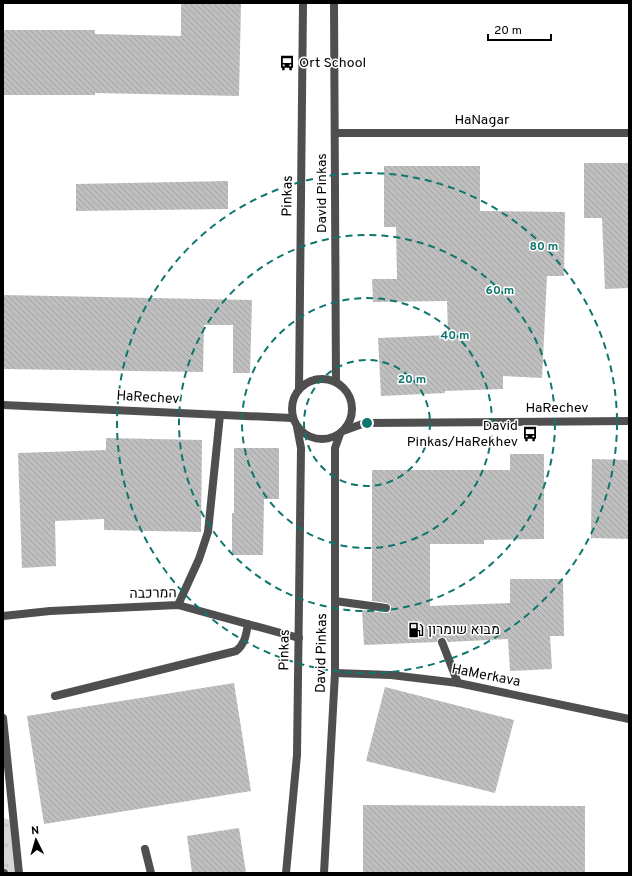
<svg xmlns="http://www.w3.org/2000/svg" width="632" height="876" font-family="Overpass,Heebo,sans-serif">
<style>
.grass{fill:url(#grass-tufts)}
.building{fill:url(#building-back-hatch)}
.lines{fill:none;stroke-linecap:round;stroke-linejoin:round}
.service{stroke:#4f4f4f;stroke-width:8}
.minor{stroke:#4f4f4f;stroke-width:8}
.tertiary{stroke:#4f4f4f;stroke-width:8}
.ring{fill:none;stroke:#0f766e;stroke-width:2;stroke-dasharray:7 5}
.labels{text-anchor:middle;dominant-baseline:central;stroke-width:3;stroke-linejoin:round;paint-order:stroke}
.poi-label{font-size:14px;fill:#000;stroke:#fff;text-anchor:start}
.street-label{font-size:14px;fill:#000;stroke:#fff}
.centre{fill:#0f766e;stroke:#fff;stroke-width:2}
.ring-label{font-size:12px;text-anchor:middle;font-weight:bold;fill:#0f766e;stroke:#fff;stroke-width:3;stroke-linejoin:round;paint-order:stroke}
</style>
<defs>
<pattern id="grass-tufts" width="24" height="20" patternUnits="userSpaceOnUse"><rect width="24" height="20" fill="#d6d6d6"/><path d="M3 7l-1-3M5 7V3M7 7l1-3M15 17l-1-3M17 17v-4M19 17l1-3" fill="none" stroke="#b6b6b6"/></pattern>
<pattern id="building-back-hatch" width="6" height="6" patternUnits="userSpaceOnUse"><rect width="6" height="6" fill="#bfbfbf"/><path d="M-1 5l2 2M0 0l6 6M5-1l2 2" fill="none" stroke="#a2a2a2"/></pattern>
</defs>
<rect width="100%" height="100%" fill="#fff"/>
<!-- grass -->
<path class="grass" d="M3 818 10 820 20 873H3Z"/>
<!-- building -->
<path class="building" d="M181 3H241L239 96 95 93V95H3V30H95V34L181 36Z
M584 163H629V288L605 289 602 218H584Z
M384 166H480V211L565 212 564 276H547L542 378 503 376V389L445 391V393L381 396 378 338 448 335 447 301 373 302 372 279H397L396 227H384Z
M228 181V209L76 211V184Z
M3 295 252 300 250 373H233V325H204L203 372 3 369Z
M106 438 202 440 201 532 104 530V519L55 521 56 566 22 568 18 453 106 450Z
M234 448H279V499H264L263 555H232V513H234Z
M510 454H544V539L484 540V544H430V606L510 603V579H563L564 636H550L552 669 510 671 508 639 448 642 446 638 442 637 438 638 437 642 364 645 362 610 386 613 390 612 391 608V606L387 603 372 601V470H510Z
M592 459 629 460V539L591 538Z
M234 683 251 791 44 824 27 716Z
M385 687 514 720 495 793 366 761Z
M363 805 585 806V873H363Z
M239 828 246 873H192L187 836Z"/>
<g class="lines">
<!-- service -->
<path class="service" d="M335 601 386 608
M178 605 199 559 208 532 220 415
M3 616 50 611 178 605 299 638
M442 642 458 683
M55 696 236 651C245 644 246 635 248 624
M3 718 19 873
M145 849 151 873
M3 873H4"/>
<!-- minor -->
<path class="minor" d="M335 133H629
M3 405 292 418
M343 431 365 423 629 421
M335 673 391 675 458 683 629 719"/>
<!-- tertiary -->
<path class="tertiary" d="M334 3 336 382
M292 409a30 30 0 1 1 60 0a30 30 0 1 1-60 0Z
M299 389 303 3
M286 873 297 755 301 448 297 427
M324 873 335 673V448L340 434"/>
</g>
<!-- distance rings -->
<g class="ring">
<circle cx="367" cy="423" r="63"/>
<circle cx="367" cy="423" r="125"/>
<circle cx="367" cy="423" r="188"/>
<circle cx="367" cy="423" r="250"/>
</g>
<!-- icons -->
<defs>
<g id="bus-bare" transform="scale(1.2)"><path d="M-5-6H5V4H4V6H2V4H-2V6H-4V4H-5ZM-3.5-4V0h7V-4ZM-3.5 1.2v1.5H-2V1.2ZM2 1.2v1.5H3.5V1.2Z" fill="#000" stroke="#fff" stroke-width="2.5" paint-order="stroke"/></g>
<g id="fuel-bare" transform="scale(1.2)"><path d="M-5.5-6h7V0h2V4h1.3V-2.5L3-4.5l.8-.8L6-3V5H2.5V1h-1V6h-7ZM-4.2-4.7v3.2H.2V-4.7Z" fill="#000" stroke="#fff" stroke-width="2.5" paint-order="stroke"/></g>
</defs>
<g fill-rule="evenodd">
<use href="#bus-bare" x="287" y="63"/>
<use href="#bus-bare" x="530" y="434"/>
<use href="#fuel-bare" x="416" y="630"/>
</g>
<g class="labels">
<!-- poi labels -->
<g class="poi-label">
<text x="299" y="63">Ort School</text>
<text x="518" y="426" text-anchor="end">David<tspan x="518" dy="16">Pinkas/HaRekhev</tspan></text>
<text x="428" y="630">מבוא שומרון</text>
</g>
<!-- street labels -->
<g class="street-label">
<text x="482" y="120">HaNagar</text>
<text transform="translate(322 193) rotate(-90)">David Pinkas</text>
<text transform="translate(288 196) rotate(-89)">Pinkas</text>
<text transform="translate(148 398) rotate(3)">HaRechev</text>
<text x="557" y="408">HaRechev</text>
<text transform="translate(153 594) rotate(-1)">המרכבה</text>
<text transform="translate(285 650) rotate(-89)">Pinkas</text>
<text transform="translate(322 653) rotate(-89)">David Pinkas</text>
<text transform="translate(486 676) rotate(11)">HaMerkava</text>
</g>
</g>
<circle cx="367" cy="423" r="6" class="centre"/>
<g class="ring-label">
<text x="544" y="250">80 m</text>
<text x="500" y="294">60 m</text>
<text x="455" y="339">40 m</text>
<text x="412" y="383">20 m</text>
</g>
<!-- border -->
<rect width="632" height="876" fill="none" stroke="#000000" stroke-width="8"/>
<!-- north arrow -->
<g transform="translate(36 840) rotate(355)" stroke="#ffffff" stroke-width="3" paint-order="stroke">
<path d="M0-3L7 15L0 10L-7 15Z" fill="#000000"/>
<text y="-6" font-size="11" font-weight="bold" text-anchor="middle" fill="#000000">N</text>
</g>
<!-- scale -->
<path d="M488 34v6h63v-6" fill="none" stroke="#000000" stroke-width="2"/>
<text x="494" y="34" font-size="12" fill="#000000" stroke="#ffffff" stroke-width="3" paint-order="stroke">20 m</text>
</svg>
